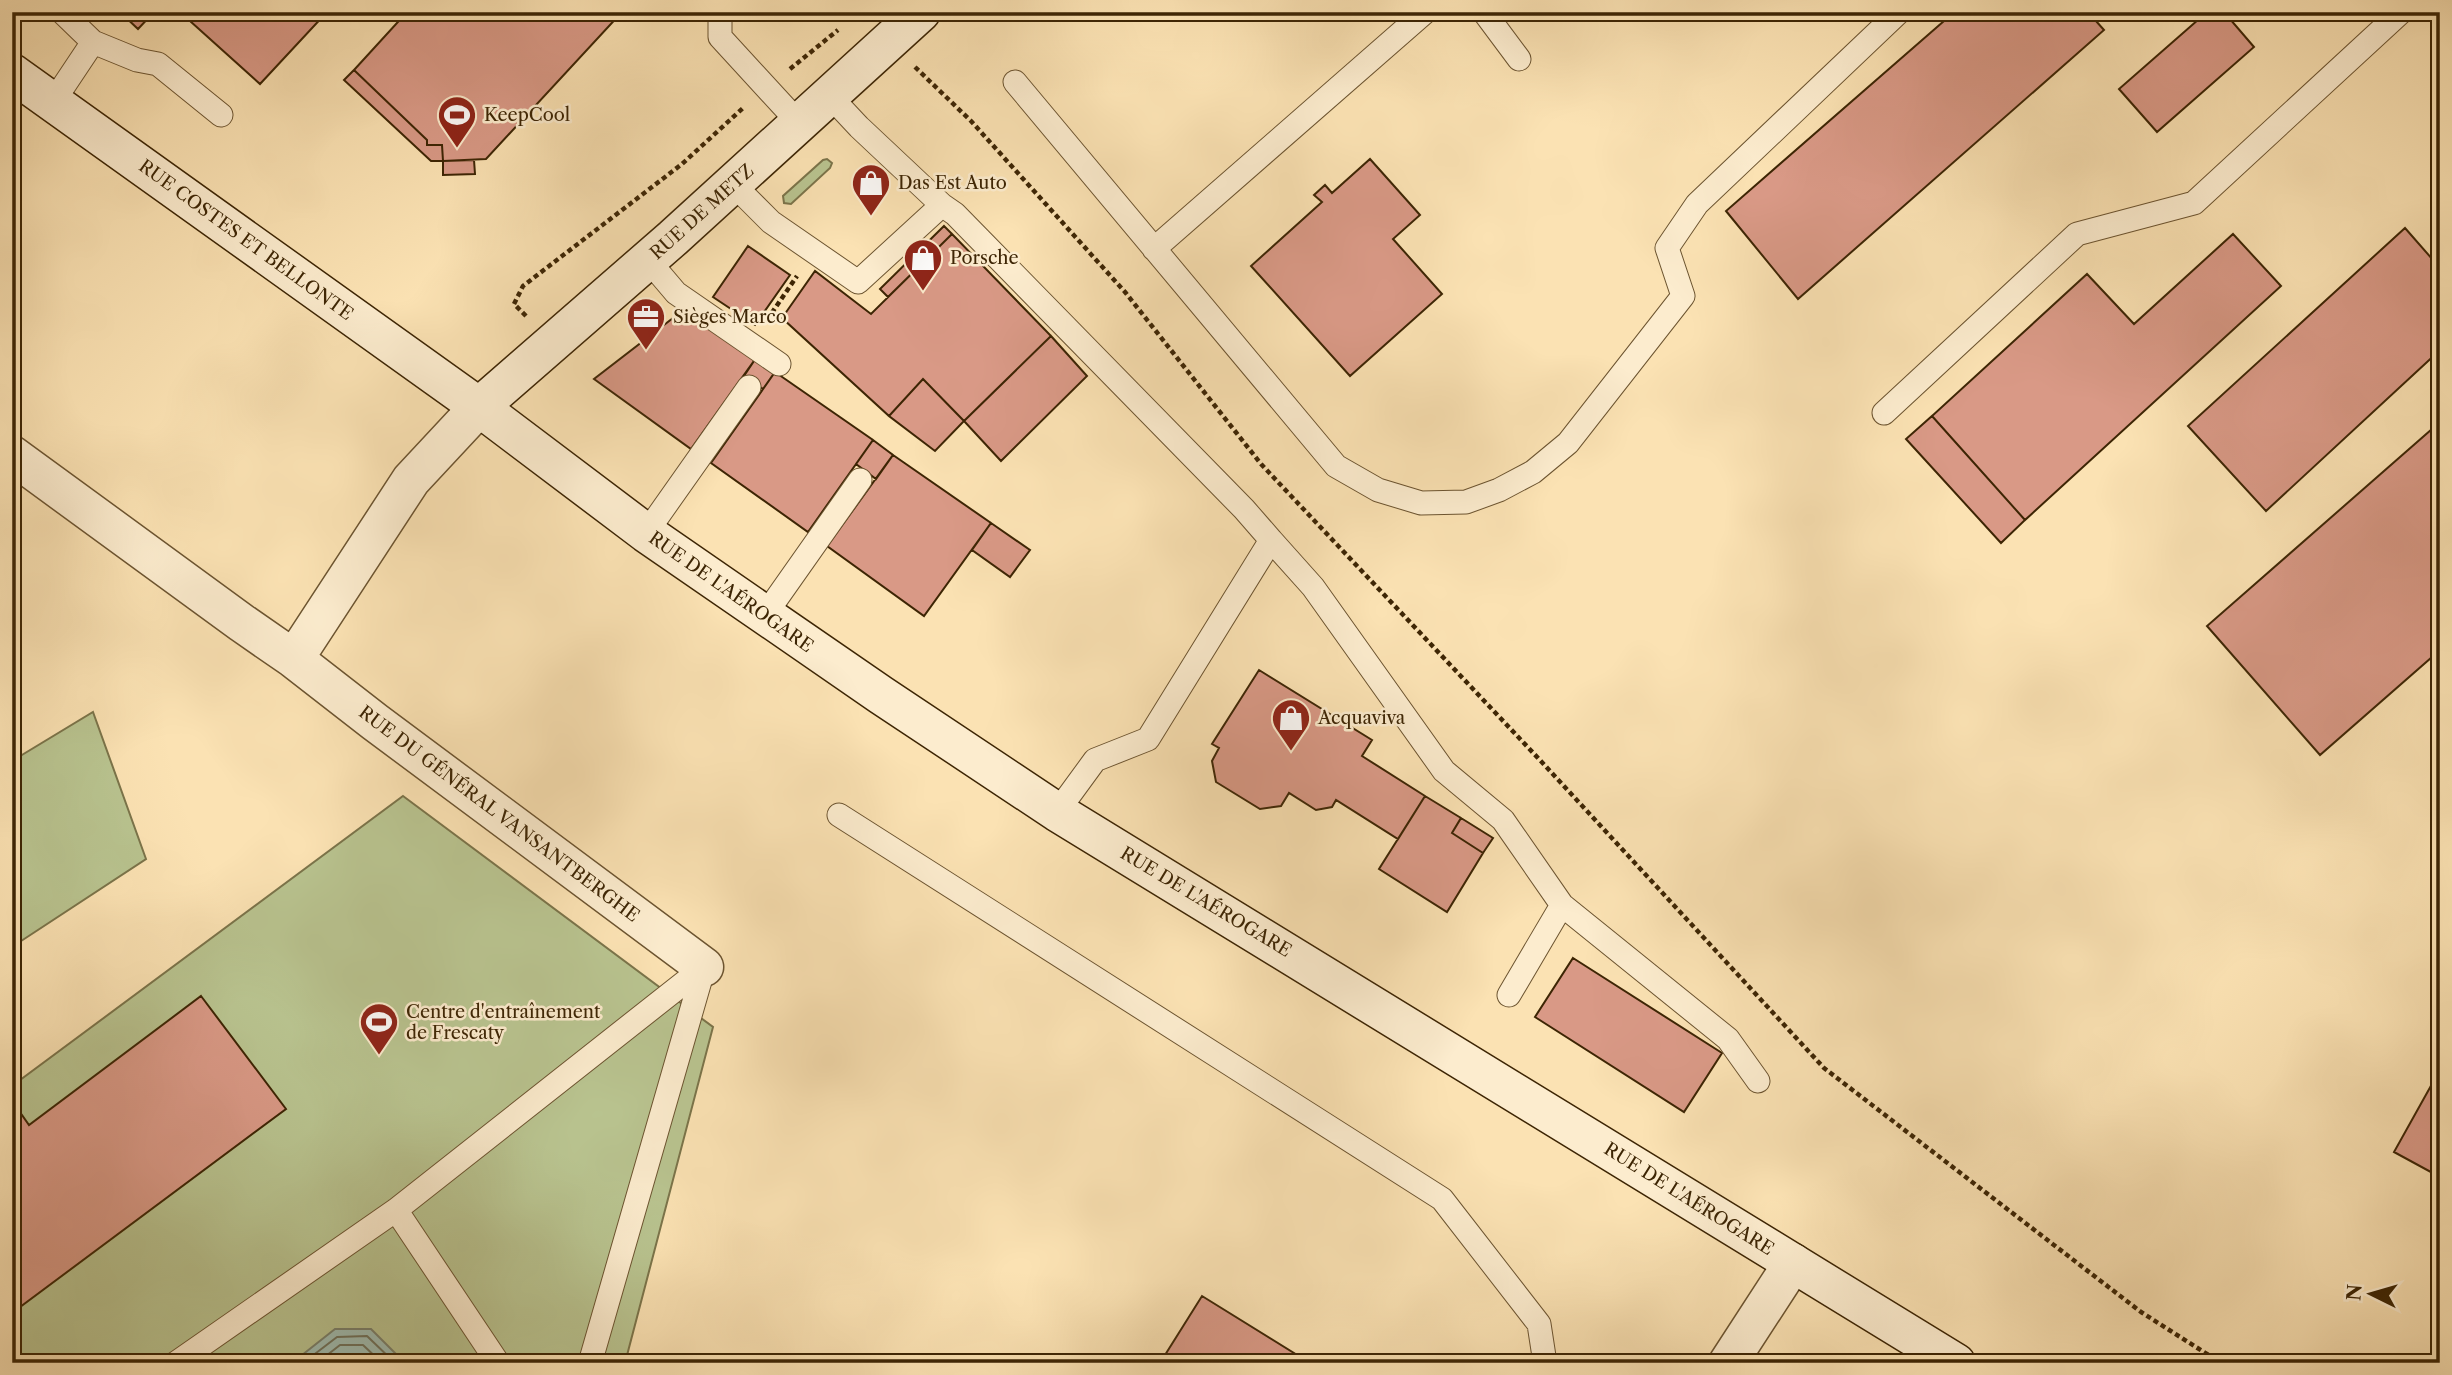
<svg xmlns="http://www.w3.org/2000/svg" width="2452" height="1375" font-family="'Libre Caslon Text',serif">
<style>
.green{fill:#b9c490;stroke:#7b744a;stroke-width:2}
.water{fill:#9fbdb2;stroke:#78806c;stroke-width:2}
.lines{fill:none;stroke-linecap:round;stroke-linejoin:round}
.shore{stroke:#6e715b;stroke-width:2}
.building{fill:#d99986;stroke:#3d2504;stroke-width:2}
.service-casing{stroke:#6c5430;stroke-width:25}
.minor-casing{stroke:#6c5430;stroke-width:41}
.secondary-casing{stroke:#3d2504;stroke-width:41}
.path{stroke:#3d2504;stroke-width:4.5;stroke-dasharray:5 3.5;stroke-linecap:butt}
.service{stroke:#fcecce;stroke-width:23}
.minor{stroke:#fcecce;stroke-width:38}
.secondary{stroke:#fcecce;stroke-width:38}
.labels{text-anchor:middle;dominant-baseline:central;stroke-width:5;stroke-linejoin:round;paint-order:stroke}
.poi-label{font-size:18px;fill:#3d2504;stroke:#fcecce;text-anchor:start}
.street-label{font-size:18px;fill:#3d2504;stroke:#fcecce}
</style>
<rect width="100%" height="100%" fill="#fbe2b3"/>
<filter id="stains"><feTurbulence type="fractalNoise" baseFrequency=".00286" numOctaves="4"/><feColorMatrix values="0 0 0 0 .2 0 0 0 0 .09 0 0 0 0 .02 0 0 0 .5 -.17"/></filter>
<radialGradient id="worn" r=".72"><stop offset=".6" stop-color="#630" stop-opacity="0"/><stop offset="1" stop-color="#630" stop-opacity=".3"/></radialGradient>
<!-- green -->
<path class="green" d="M827 159 832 163 830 168 791 204 784 203 783 196 823 160Z
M93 712 146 859 12 947V761Z
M403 796 713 1027 625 1363H12V1086Z"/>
<!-- water -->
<path class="water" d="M335 1329H371L405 1363H292Z"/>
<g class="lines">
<!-- shore -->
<path class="shore" d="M303 1363 337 1337 367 1336 395 1363
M317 1363 340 1345H363L382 1363"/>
</g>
<!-- building -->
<path class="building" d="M120 12H154L138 29Z
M180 12H327L260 84Z
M407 12H622L486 159 443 161 442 145H427V140L354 70Z
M1951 12H2088L2104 30 1798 299 1726 211 1952 14Z
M2207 12H2224L2254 47 2157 132 2119 89Z
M354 70 427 140V145H442L443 161H431L344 80Z
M1370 159 1420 215 1393 239 1442 294 1350 376 1251 266 1322 202 1314 195 1325 185 1332 193Z
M474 160 475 174 443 175V161Z
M944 226 952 234 888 297 880 289Z
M2405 228 2440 268V350L2266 511 2188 426Z
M952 234 1051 336 964 421 923 379 889 416 782 318 815 271 871 314Z
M2233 234 2281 286 2025 520 1932 416 2087 274 2134 324Z
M748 246 790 275 755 325 713 297Z
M686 308 756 358 691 449 594 379Z
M1051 336 1087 376 1001 461 964 421Z
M756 358 775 372 763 389 744 376Z
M775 372 873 440 808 532 711 463Z
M923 379 964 421 935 451 889 416Z
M1932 416 2025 520 2001 543 1906 439Z
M2440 422V650L2320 755 2207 626Z
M873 440 893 455 876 479 856 464Z
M893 455 991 523 924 616 827 546Z
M991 523 1030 550 1010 577 972 550Z
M1259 670 1372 740 1362 756 1425 796 1398 839 1336 800 1332 807 1316 810 1289 793 1281 806 1260 809 1216 782 1212 761 1219 748 1212 744Z
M1425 796 1461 818 1452 833 1483 853 1447 912 1379 869Z
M1461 818 1493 838 1483 853 1452 833Z
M1573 958 1722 1053 1684 1112 1535 1017Z
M201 996 286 1109 12 1313V1108L15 1105 29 1125Z
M2437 1075 2440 1077V1177L2394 1152Z
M1202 1296 1310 1363H1160Z"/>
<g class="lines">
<!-- service casing -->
<g class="service-casing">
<path id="service" d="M62 12 93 42 137 60 158 64 221 115
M720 12V37L799 123
M1484 12 1519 59
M1015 82 1336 466 1378 490 1421 503 1466 502 1499 490 1533 472 1568 443 1683 296 1667 248 1697 204 1899 12
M53 102 93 42
M733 184 771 222 858 282 942 205 859 127 829 95
M942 205 955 214 1244 509 1271 540 1148 739 1095 760 1057 812
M1154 249 1425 12
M648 260 676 293 779 364
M1884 413 2077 234 2194 203 2401 12
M646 533 749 387
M1271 540 1313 587 1444 771 1503 820 1562 905 1728 1039 1758 1081
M765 615 860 480
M839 815 1442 1199 1539 1324 1545 1363
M1509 995 1562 905
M396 1210 498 1363
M176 1363 396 1210 704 967
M590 1363 704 967"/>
</g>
<!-- minor casing -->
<g class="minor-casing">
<path id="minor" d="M12 455 242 623 294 659 375 722 704 967
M294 659 411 480 479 407
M1728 1363 1793 1263"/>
</g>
<!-- secondary casing -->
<g class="secondary-casing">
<path id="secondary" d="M12 73 479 407 646 533 881 695 1057 812 1956 1363
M479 407 673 238 921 12"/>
</g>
<!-- path -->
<path class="path" d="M915 67 971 121 1125 292 1261 464 1538 758 1824 1068 2141 1312 2221 1363
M790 69 838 30
M526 316 514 304 523 286 682 164 743 108
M767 320 797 276"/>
<!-- service -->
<use href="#service" class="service"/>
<!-- minor -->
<use href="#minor" class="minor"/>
<!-- secondary -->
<use href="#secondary" class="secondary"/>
</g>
<!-- icons -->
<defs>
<g id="stadium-pin" transform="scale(2.0125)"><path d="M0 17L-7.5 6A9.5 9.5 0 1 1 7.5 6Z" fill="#8f2418" stroke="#fcecce"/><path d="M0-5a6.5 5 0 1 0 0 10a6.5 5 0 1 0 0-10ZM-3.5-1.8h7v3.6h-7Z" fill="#fff"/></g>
<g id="shop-pin" transform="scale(2.0125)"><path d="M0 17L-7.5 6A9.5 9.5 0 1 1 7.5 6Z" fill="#8f2418" stroke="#fcecce"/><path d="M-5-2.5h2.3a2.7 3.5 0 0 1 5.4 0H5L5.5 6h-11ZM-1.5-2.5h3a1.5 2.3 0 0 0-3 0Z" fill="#fff"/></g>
<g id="office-pin" transform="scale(2.0125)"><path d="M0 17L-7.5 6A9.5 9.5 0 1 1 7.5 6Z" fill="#8f2418" stroke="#fcecce"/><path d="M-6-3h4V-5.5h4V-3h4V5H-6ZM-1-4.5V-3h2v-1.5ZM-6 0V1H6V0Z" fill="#fff"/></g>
</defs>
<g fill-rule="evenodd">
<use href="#stadium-pin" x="457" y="115"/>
<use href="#shop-pin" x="871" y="183"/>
<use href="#shop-pin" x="923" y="258"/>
<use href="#office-pin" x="646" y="317"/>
<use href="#shop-pin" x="1291" y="718"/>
<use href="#stadium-pin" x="379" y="1022"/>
</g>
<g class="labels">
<!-- poi labels -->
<g class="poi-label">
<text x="484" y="115">KeepCool</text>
<text x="898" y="183">Das Est Auto</text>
<text x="950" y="258">Porsche</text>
<text x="673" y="317">Sièges Marco</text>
<text x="1318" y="718">Acquaviva</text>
<text x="406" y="1012">Centre d'entraînement<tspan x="406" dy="21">de Frescaty</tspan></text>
</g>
<!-- street labels -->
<g class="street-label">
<text transform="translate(702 212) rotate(-42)">RUE DE METZ</text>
<text transform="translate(246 240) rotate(36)">RUE COSTES ET BELLONTE</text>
<text transform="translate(731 592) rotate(35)">RUE DE L'AÉROGARE</text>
<text transform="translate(499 814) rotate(37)">RUE DU GÉNÉRAL VANSANTBERGHE</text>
<text transform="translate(1206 902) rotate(31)">RUE DE L'AÉROGARE</text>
<text transform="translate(1689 1199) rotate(32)">RUE DE L'AÉROGARE</text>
</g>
</g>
<!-- margin -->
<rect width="2452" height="1375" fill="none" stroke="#fbe2b3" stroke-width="42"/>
<rect x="14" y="14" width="2424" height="1347" fill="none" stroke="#3d2504" stroke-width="3.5"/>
<rect x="21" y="21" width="2410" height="1333" fill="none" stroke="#3d2504" stroke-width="2"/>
<!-- north arrow -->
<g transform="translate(2371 1294) rotate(275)" stroke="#fcecce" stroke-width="5" paint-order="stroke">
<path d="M0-5L12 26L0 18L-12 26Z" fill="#3d2504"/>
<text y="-10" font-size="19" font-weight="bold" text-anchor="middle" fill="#3d2504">N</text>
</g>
<rect width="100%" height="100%" filter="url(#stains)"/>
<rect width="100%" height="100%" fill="url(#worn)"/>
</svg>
